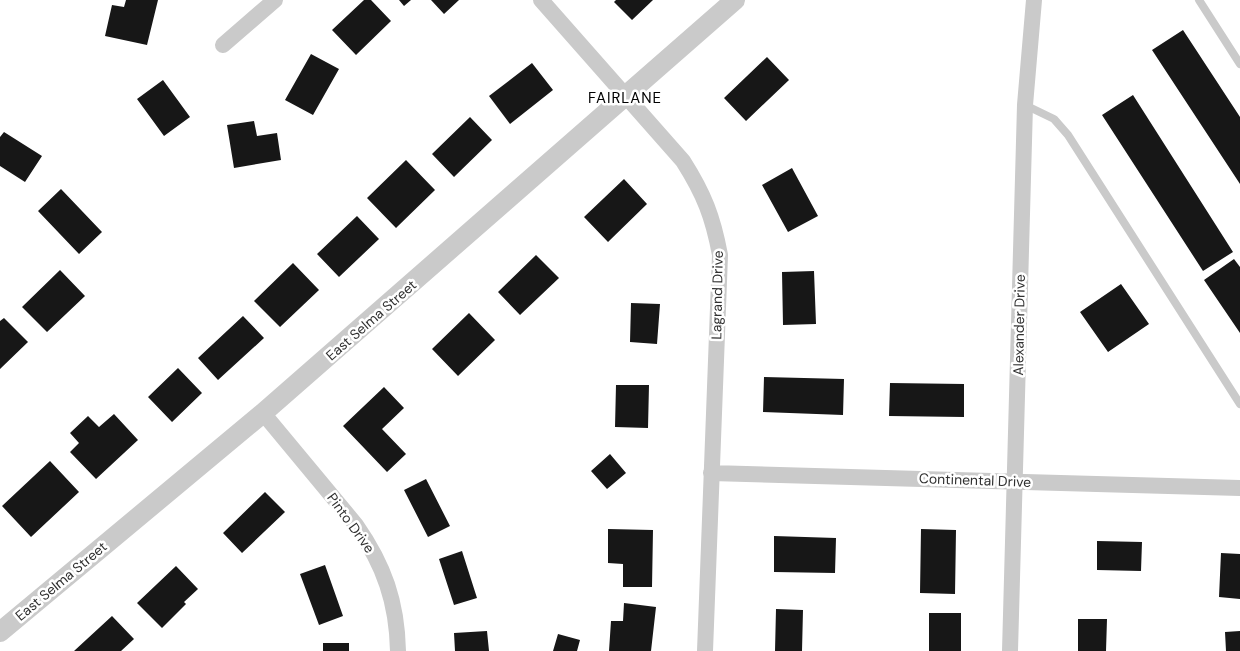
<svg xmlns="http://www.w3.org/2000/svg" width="1240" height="651" font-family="'DM Sans',sans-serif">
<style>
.building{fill:#171717}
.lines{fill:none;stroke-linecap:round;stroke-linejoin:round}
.service{stroke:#cacaca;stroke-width:8}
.minor{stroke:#cacaca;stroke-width:16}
.tertiary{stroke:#cacaca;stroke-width:20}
.labels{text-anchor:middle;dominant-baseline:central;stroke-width:5;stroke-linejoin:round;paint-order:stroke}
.street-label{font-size:14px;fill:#303030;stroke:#fff}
.neighbourhood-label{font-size:15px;letter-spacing:1px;fill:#000;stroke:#fff}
</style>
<rect width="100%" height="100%" fill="#fff"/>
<!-- building -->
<path class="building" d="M126 0H158L147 45 105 36 112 5 124 7Z
M364 0H371L391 21 356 55 332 30Z
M399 0H411L404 6Z
M431 0H459L444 14Z
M616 0H653L632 20 614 2Z
M1183 30 1240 117V184L1152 50Z
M311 54 339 69 313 115 285 100Z
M767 57 789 80 746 121 724 98Z
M532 63 553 90 510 124 489 96Z
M163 80 190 117 164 136 137 99Z
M1133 95 1233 252 1203 271 1102 115Z
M470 117 492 140 454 177 432 154Z
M254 121 257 136 277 133 281 160 234 168 227 125Z
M4 132 42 156 25 182 0 166V137Z
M406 160 435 190 396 228 367 198Z
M792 168 818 216 788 232 762 185Z
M624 179 647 204 608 242 584 217Z
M61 189 102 232 79 254 38 211Z
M357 216 379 239 339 277 317 254Z
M536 255 559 278 520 315 498 292Z
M1234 259 1240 267V333L1204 280Z
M293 263 319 290 280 327 254 301Z
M60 270 85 296 47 332 22 307Z
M814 271 816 324 783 325 782 272Z
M1121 284 1149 324 1108 352 1080 312Z
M631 303 660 304 657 344 630 342Z
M469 313 495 340 458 376 432 349Z
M243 316 264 338 218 380 198 358Z
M4 318 28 342 0 369V321Z
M178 368 202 393 172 422 148 397Z
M764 377 844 379 843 415 763 412Z
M890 383 964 384V417L889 416Z
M616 385H649L648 428 615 427Z
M384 387 404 408 382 429 406 454 387 472 343 426Z
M114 414 138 440 96 479 70 452 79 443 70 433 88 416 99 427Z
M610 454 626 473 607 489 591 471Z
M50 461 79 492 31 537 2 506Z
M426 479 450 526 428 537 404 490Z
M265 492 285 512 242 553 223 533Z
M608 529 653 530 652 587H623V564L608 563Z
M921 529 956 530 955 594 920 593Z
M774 536 836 538 835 573 774 572Z
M1097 541 1142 542 1141 571 1097 570Z
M462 551 477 598 454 605 439 559Z
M1221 553 1240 554V599L1219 597Z
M325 565 343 616 319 625 300 574Z
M176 566 198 589 184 602 186 604 162 628 137 603Z
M624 603 656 607 651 651H609L611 621H623Z
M776 609 803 610 802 651H775Z
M929 613H961V651H929Z
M112 616 134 639 121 651H74Z
M1078 619H1107L1106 651H1078Z
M487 631 489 651H455L454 633Z
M1240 631V651H1226L1225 632Z
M558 634 580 640 577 651H553Z
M323 643H349V651H323Z"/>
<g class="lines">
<!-- service -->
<path class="service" d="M1199 0 1240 64
M1025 105 1054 119 1068 135 1240 404"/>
<!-- minor -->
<path class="minor" d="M541 0 683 161C704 194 713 217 720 255L705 651
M223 45 275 0
M263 413 356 525C384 565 397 602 398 651
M711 473 1240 488
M1010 651 1025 105 1034 0"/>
<!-- tertiary -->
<path class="tertiary" d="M0 632 263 413 735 0"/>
</g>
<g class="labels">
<!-- street labels -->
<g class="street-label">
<text transform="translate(717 295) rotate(-89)">Lagrand Drive</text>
<text transform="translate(371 320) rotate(-41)">East Selma Street</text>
<text transform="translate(1019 325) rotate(-89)">Alexander Drive</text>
<text transform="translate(975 480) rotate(2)">Continental Drive</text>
<text transform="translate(351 523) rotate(54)">Pinto Drive</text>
<text transform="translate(61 581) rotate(-40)">East Selma Street</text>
</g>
<!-- neighbourhood labels -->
<g class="neighbourhood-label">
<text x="625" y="98">FAIRLANE</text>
</g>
</g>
</svg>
